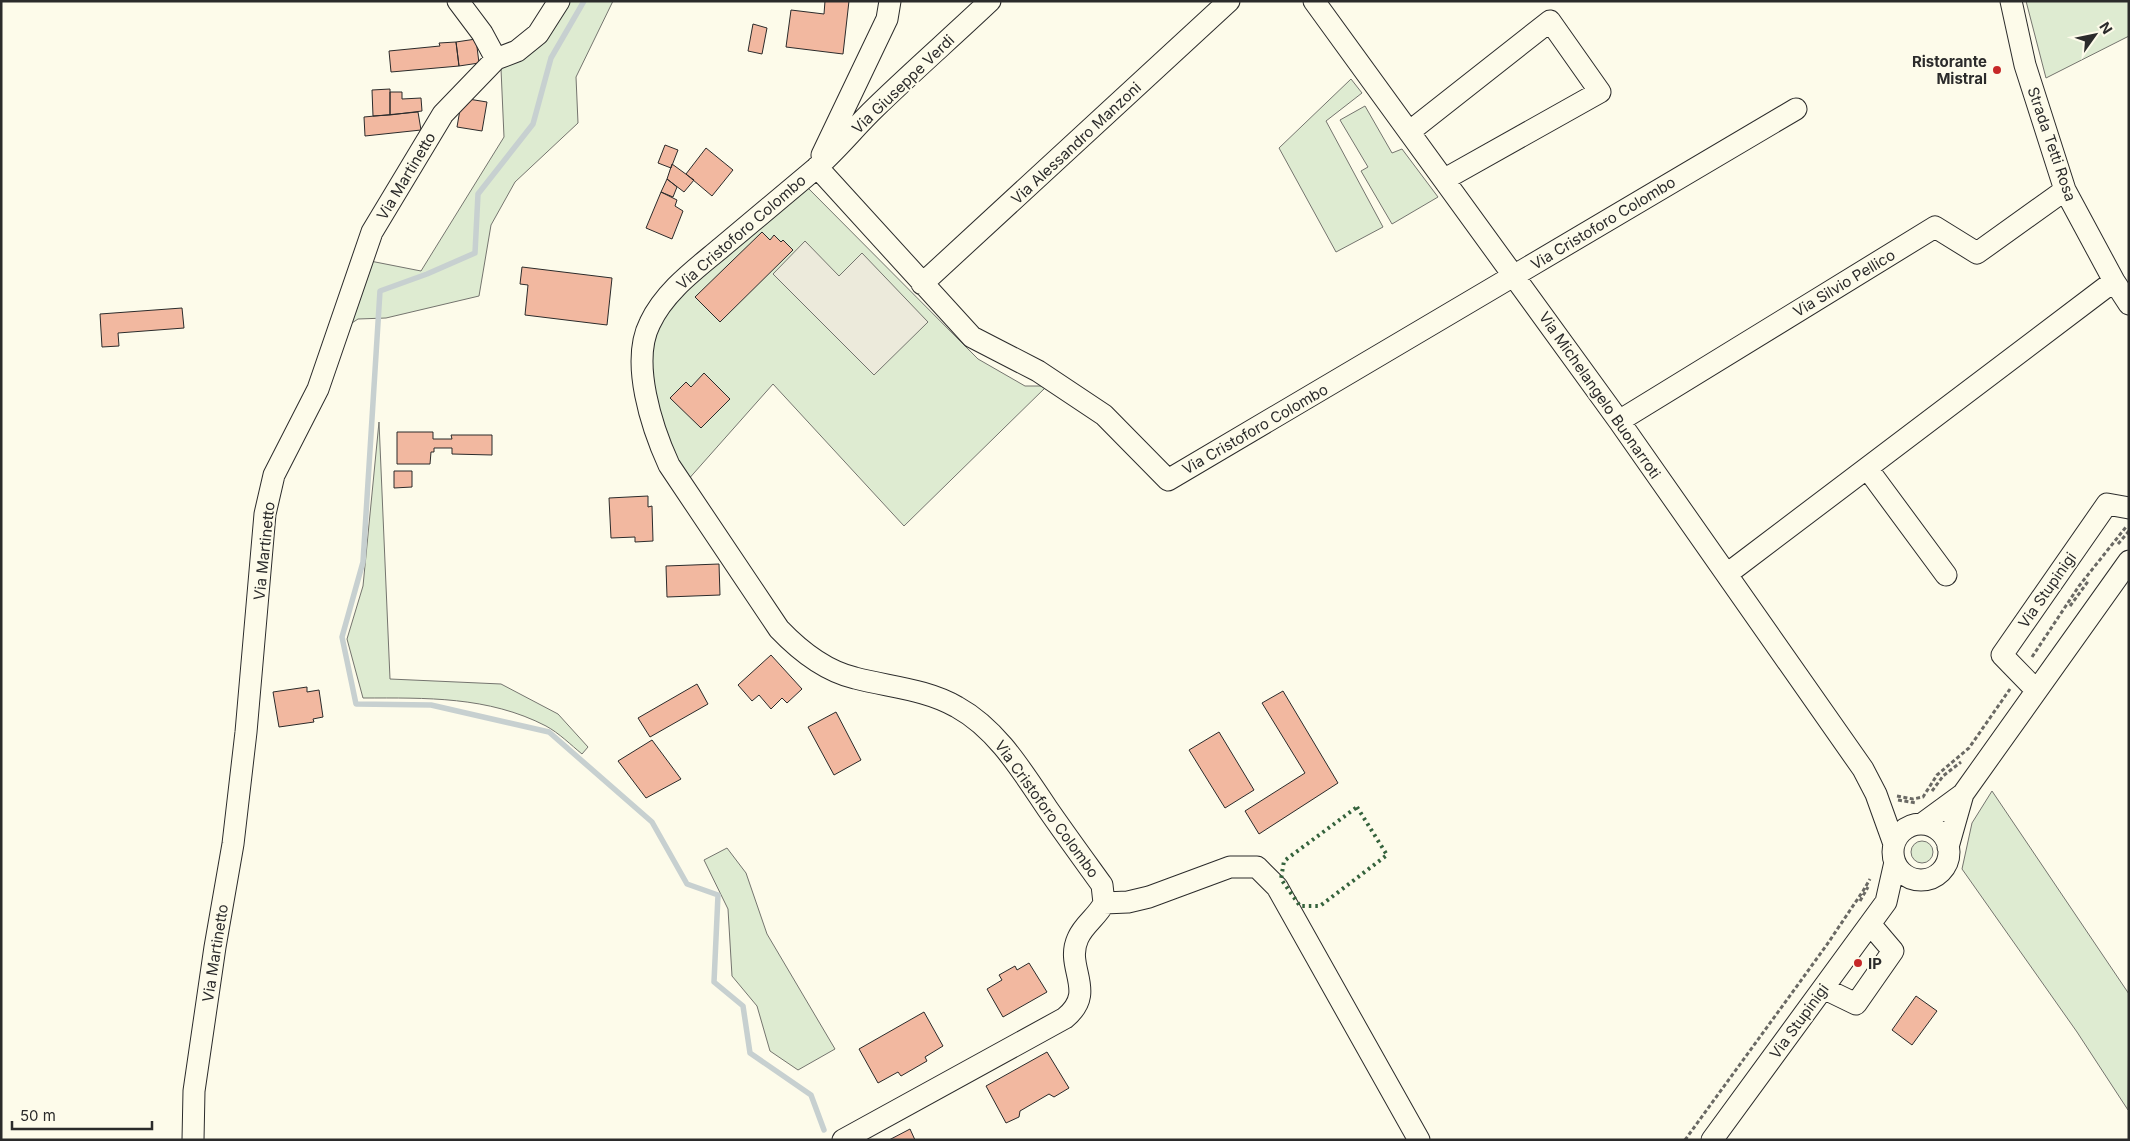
<svg xmlns="http://www.w3.org/2000/svg" width="2130" height="1141" font-family="Inter,sans-serif">
<style>
.green{fill:#deebd1;stroke:#74746e}
.parking{fill:#eceadb;stroke:#74746e}
.lines{fill:none;stroke-linecap:round;stroke-linejoin:round}
.stream{stroke:#c7d0d0;stroke-width:5.5}
.building{fill:#f2b8a0;stroke:#2b2b2b}
.minor-casing{stroke:#2b2b2b;stroke-width:23}
.path{stroke:#6a6964;stroke-width:3;stroke-dasharray:4 2.5;stroke-linecap:butt}
.minor{stroke:#fdfbea;stroke-width:21}
.hedge{stroke:#34623c;stroke-width:4;stroke-dasharray:2.5 4;stroke-linecap:butt}
.poi-dot{fill:#c62828;stroke:#fdfbea;stroke-width:2}
.labels{text-anchor:middle;dominant-baseline:central;stroke-width:4;stroke-linejoin:round;paint-order:stroke}
.poi-label{font-size:15px;font-weight:bold;fill:#2b2b2b;stroke:#fdfbea;text-anchor:end}
.street-label{font-size:15px;fill:#2b2b2b;stroke:#fdfbea}
</style>
<rect width="100%" height="100%" fill="#fdfbea"/>
<!-- green -->
<path class="green" d="M562 1H613L576 77 578 123 515 182 491 225 479 296 386 318 358 319 329 338 355 258 421 271 504 137 501 69Z
M2026 1H2129V36L2046 78Z
M1351 79 1362 93 1326 121 1383 227 1336 252 1279 148Z
M1365 106 1392 153 1402 149 1438 197 1392 224 1361 171 1368 167 1340 120Z
M807 187 978 359 1025 386H1047L904 526 773 384 686 482 667 443 651 385 653 333 679 295Z
M379 422 390 679 501 684 558 714 588 747 582 754C571 745 559 733 546 726 488 696 426 698 363 698L347 639 363 586Z
M1992 791 2129 994 2128 1110 2077 1032 1962 869 1972 823Z
M1911 852a11 11 0 1 1 22 0a11 11 0 1 1-22 0Z
M727 848 746 873 767 934 835 1049 798 1070 770 1051 757 1006 732 976 728 909 704 860Z"/>
<!-- parking -->
<path class="parking" d="M805 241 839 276 862 253 928 322 874 375 773 274Z"/>
<g class="lines">
<!-- stream -->
<path class="stream" d="M584 1 551 58 533 124 478 194 475 253 427 274 380 291 363 562 342 637 356 704 431 705 549 732 652 822 687 884 718 895 714 982 743 1006 750 1053 811 1095 824 1130"/>
</g>
<!-- building -->
<path class="building" d="M825 1H849L843 54 786 47 791 10 824 14Z
M753 24 767 28 762 54 748 51Z
M476 39 479 63 459 66 456 42Z
M456 42 459 66 391 72 389 51 440 46 439 43Z
M390 89V115L373 116 372 90Z
M390 92H402V99L421 98 422 111 390 115Z
M462 98 487 102 482 131 457 127Z
M418 112 421 130 365 136 364 117Z
M665 145 678 150 671 168 658 163Z
M706 148 733 170 712 196 686 174Z
M672 164 694 180 684 192 667 179Z
M667 179 677 187 673 197 661 192Z
M661 192 677 200 675 206 683 211 672 239 646 228Z
M762 232 770 240 774 235 781 242 783 240 793 250 720 322 695 297Z
M522 267 612 278 607 325 525 315 528 285 520 284Z
M182 308 184 328 118 333 119 346 102 347 100 314Z
M704 373 730 399 701 428 670 398 686 382 691 387Z
M397 432H433V439H452L451 435H492V455L452 454V448H434V452H431L430 464H397Z
M394 471H412V487L394 488Z
M648 496V507L652 506 653 541 635 542V537L611 538 609 498Z
M719 564 720 595 667 597 666 566Z
M771 655 802 689 787 703 782 698 771 709 759 695 752 701 738 685Z
M697 684 708 704 650 737 638 718Z
M307 687V692L319 690 323 717 313 719 314 722 279 727 273 692Z
M1283 691 1338 783 1259 834 1245 811 1305 773 1262 703Z
M836 712 861 760 834 775 808 727Z
M1219 732 1254 790 1225 808 1189 750Z
M652 740 681 779 646 798 618 761Z
M1029 963 1047 992 1003 1017 987 989 1002 980 999 975 1015 966 1017 970Z
M1916 996 1937 1011 1912 1045 1892 1030Z
M924 1012 943 1046 925 1057 927 1061 901 1076 898 1072 878 1083 859 1049Z
M1047 1052 1069 1088 1054 1097 1049 1094 1020 1111 1019 1117 1006 1123 986 1086Z
M910 1129 915 1140H889Z"/>
<g class="lines">
<!-- minor casing -->
<g class="minor-casing">
<path id="minor" d="M458 1 482 33 496 59
M1314 1 1619 421 1863 769 1876 794 1894 844
M2011 1 2025 65 2065 190 2114 281 2129 304
M1409 132 1550 21 1600 92 1445 179
M822 155 887 19 890 1
M817 167 972 337 1038 371 1104 415 1168 480 1796 109
M922 284 1229 1
M1619 421 1935 227 1977 253 2065 190
M1867 468 1946 575
M1727 574 2114 281
M2036 690 2002 655 2107 504 2129 508
M1922 824 1963 794 2129 561
M1893 852a28 28 0 1 1 56 0a28 28 0 1 1-56 0Z
M1948 847 1963 794
M1104 903 1128 902 1149 897 1230 867H1257L1277 887 1419 1140
M1823 988 1856 1004 1893 951 1870 924
M193 1140 194 1091 215 947 233 844 246 732 265 514 274 475 318 389 372 232 443 114 496 59 517 51 538 34 559 1
M843 1140 1065 1018C1098 991 1064 968 1078 938 1084 924 1098 916 1104 903L1102 885C1084 860 1065 834 1047 808 1022 771 997 729 957 707 926 689 889 687 855 678 825 671 800 651 779 629L669 465C652 428 630 362 650 323 665 291 696 269 722 247 753 221 784 195 815 169 837 150 855 127 876 107 913 71 952 37 990 1
M1712 1140 1886 902 1895 862"/>
</g>
<!-- path -->
<path class="path" d="M2118 544 2129 531
M2070 606 2089 580
M2032 657 2079 586 2126 527
M1932 791 1943 776 1961 762
M1897 796 1913 799 1923 797 1937 775 1969 748 2010 689
M1898 800 1916 803
M1860 901 1868 887
M1685 1140 1826 946 1863 891 1870 879"/>
<!-- minor -->
<use href="#minor" class="minor"/>
<!-- hedge -->
<path class="hedge" d="M1357 807 1387 855 1320 906H1300L1281 879 1284 861Z"/>
</g>
<!-- markers -->
<g class="poi-dot">
<circle cx="1997" cy="70" r="5"/>
<circle cx="1858" cy="963" r="5"/>
</g>
<g class="labels">
<!-- poi labels -->
<g class="poi-label">
<text x="1987" y="61">Ristorante<tspan x="1987" dy="17">Mistral</tspan></text>
<text x="1868" y="963" text-anchor="start">IP</text>
</g>
<!-- street labels -->
<g class="street-label">
<text transform="translate(903 84) rotate(-44)">Via Giuseppe Verdi</text>
<text transform="translate(1076 143) rotate(-43)">Via Alessandro Manzoni</text>
<text transform="translate(2052 144) rotate(71)">Strada Tetti Rosa</text>
<text transform="translate(406 176) rotate(-59)">Via Martinetto</text>
<text transform="translate(1603 223) rotate(-31)">Via Cristoforo Colombo</text>
<text transform="translate(741 232) rotate(-41)">Via Cristoforo Colombo</text>
<text transform="translate(1844 283) rotate(-31)">Via Silvio Pellico</text>
<text transform="translate(1600 395) rotate(55)">Via Michelangelo Buonarroti</text>
<text transform="translate(1255 429) rotate(-30)">Via Cristoforo Colombo</text>
<text transform="translate(264 551) rotate(-84)">Via Martinetto</text>
<text transform="translate(2047 590) rotate(-55)">Via Stupinigi</text>
<text transform="translate(1047 809) rotate(54)">Via Cristoforo Colombo</text>
<text transform="translate(215 953) rotate(-81)">Via Martinetto</text>
<text transform="translate(1799 1021) rotate(-54)">Via Stupinigi</text>
</g>
</g>
<!-- border -->
<rect width="2130" height="1141" fill="none" stroke="#2b2b2b" stroke-width="5"/>
<!-- north arrow -->
<g transform="translate(2095 35) rotate(57)" stroke="#fdfbea" stroke-width="4" paint-order="stroke">
<path d="M0-4L9 19L0 12L-9 19Z" fill="#2b2b2b"/>
<text y="-8" font-size="14" font-weight="bold" text-anchor="middle" fill="#2b2b2b">N</text>
</g>
<!-- scale -->
<path d="M12 1121v8h140v-8" fill="none" stroke="#2b2b2b" stroke-width="2.5"/>
<text x="20" y="1121" font-size="15" fill="#2b2b2b" stroke="#fdfbea" stroke-width="4" paint-order="stroke">50 m</text>
</svg>
